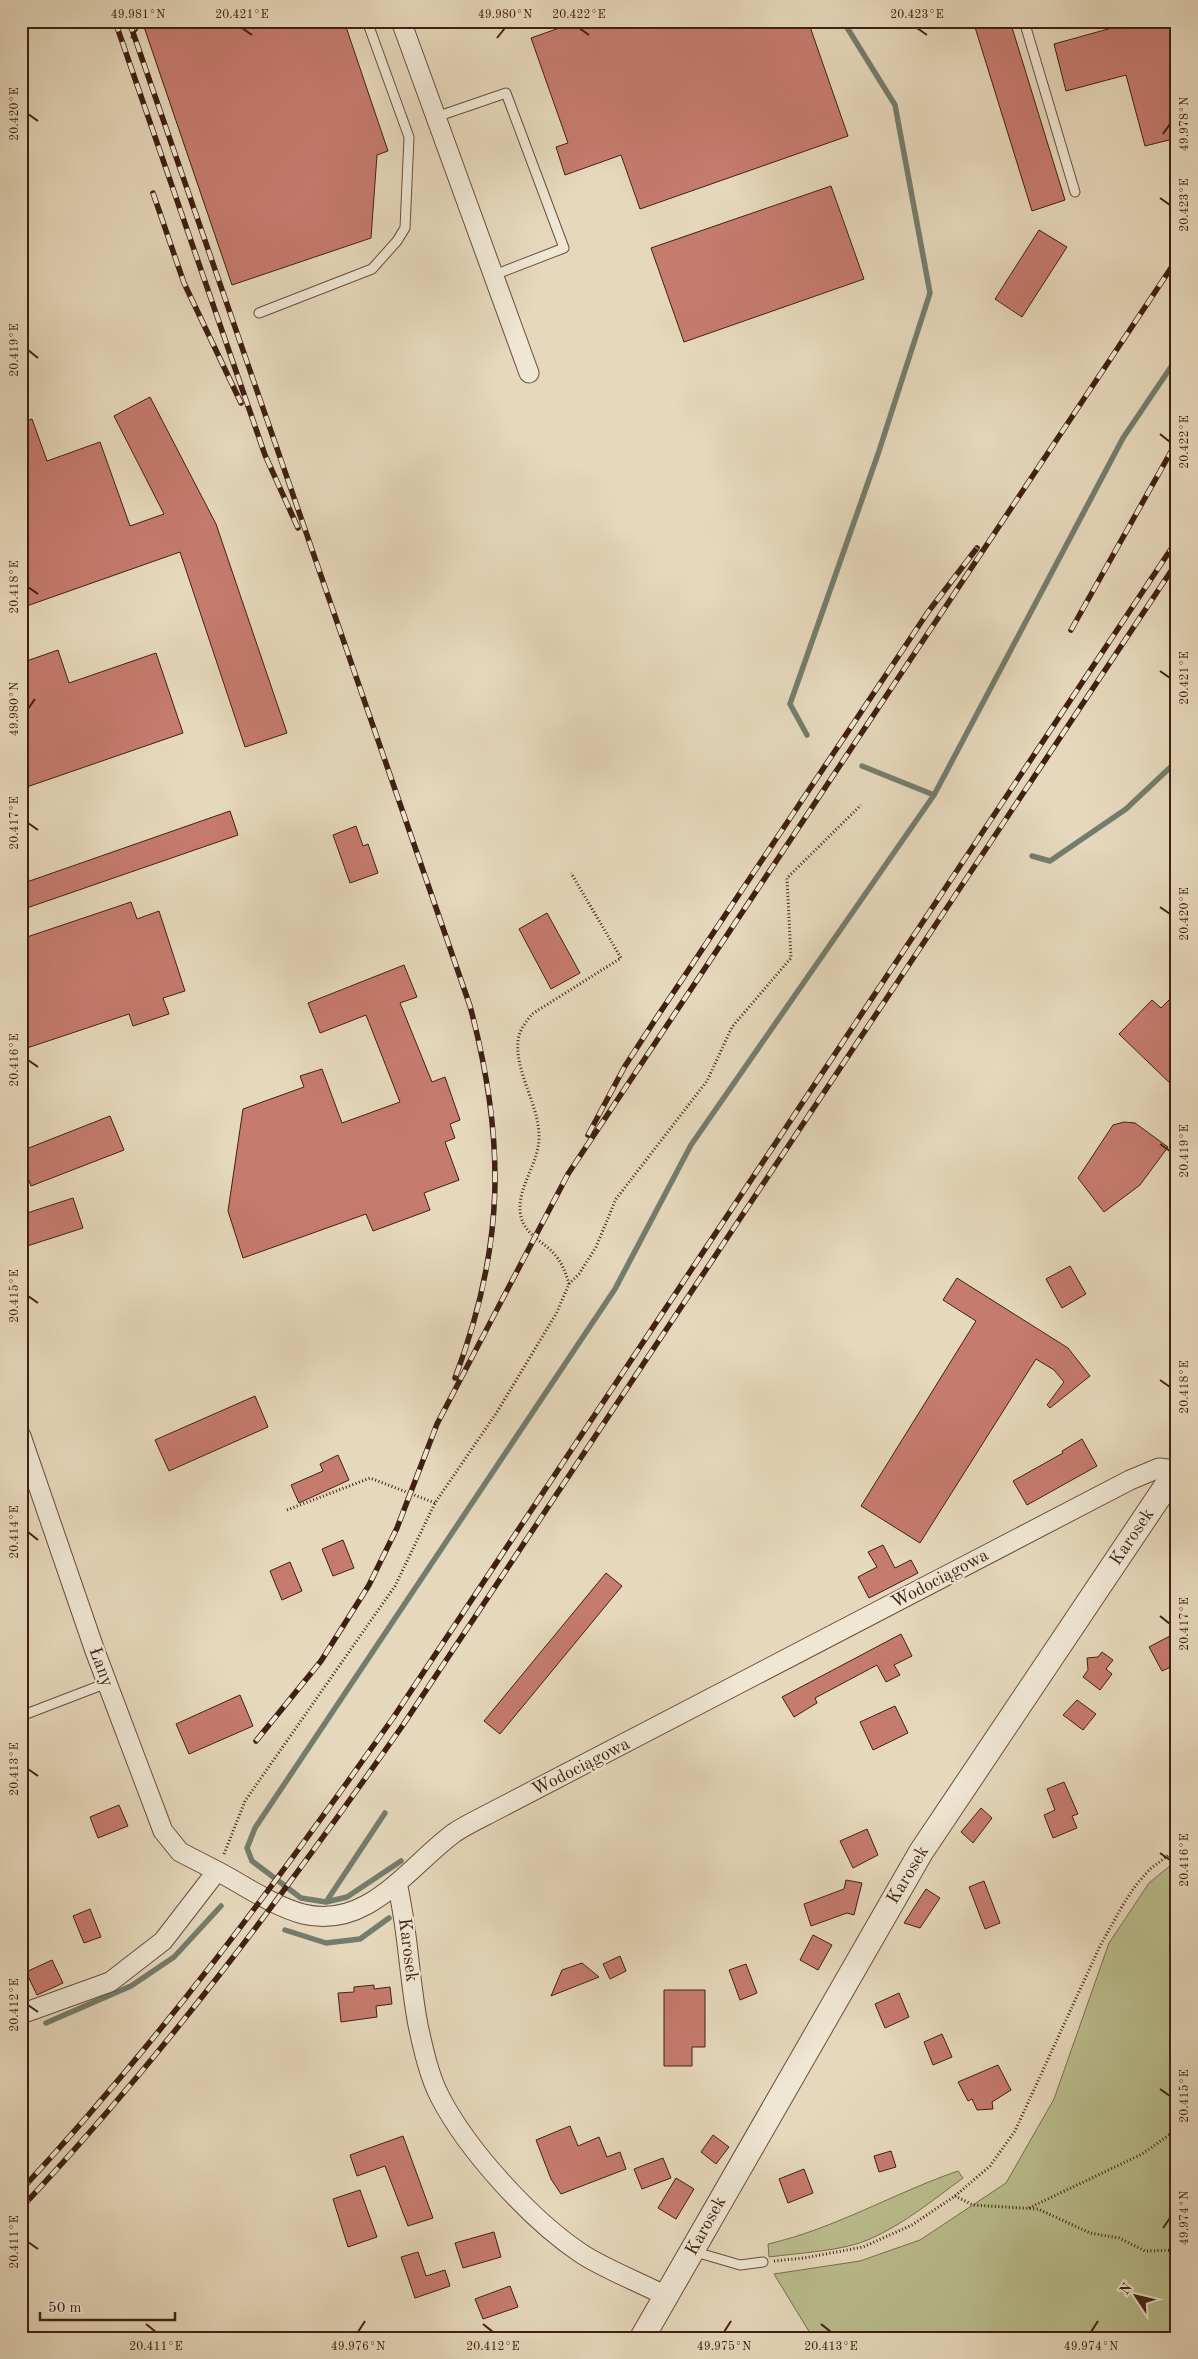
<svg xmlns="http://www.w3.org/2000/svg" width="1198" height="2359" font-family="'Old Standard TT',serif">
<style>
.green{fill:#babd8d;stroke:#7d6e50}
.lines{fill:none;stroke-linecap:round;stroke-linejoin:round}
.stream{stroke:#747d6d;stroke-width:5.5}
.building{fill:#c67b6f;stroke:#402012}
.service-casing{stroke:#6a4e3c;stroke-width:11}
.minor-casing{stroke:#6a4e3c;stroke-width:21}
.tertiary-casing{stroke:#6a4e3c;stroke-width:26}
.path{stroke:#402012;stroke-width:3;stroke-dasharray:1 2.5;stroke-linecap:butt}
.service{stroke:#efe6d3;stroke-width:9}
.minor{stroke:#efe6d3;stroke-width:19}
.tertiary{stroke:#efe6d3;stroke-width:24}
.rail-casing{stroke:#402012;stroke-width:5.5}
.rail{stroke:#efe6d3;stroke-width:4;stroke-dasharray:11;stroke-linecap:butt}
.ticks{fill:none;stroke:#402012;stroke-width:2}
.labels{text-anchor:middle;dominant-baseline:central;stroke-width:4.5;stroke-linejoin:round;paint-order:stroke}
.street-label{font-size:18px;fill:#402012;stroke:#efe6d3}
.neatline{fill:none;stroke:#402012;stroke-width:2}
.ticks-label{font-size:12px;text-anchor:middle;fill:#402012}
</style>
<rect width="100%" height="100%" fill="#e6d8bc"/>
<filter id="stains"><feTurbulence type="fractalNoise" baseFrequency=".004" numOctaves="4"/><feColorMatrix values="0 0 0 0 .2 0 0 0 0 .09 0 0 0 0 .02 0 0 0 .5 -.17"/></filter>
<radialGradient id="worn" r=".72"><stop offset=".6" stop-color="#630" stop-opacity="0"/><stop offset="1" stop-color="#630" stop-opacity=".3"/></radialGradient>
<!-- green -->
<path class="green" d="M1177 1860V2338H813L774 2274 860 2261 920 2240 1006 2183 1054 2099 1109 1943 1149 1883Z
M958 2171 963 2178C933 2200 904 2224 870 2239 844 2251 798 2253 769 2257L768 2244C834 2229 894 2193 958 2171Z"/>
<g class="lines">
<!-- stream -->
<path class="stream" d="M807 735 790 704 878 454 930 293 895 105 843 21
M862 766 934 795
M1032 856 1050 861 1126 809 1177 761
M401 1861 347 1897 326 1902 301 1898 252 1861 247 1848 255 1828 615 1289 691 1145 934 795 1123 438 1177 358
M326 1902 385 1813
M285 1930 326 1943 360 1939 389 1918
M46 2023 131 1986 174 1957 221 1906"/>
</g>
<!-- building -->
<path class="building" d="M142 21H344L388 151 377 155 371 238 232 285Z
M579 21H808L848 136 640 209 621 155 565 175 556 147 568 143 531 38Z
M985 21H1010L1065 200 1032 211 974 24Z
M1137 21H1177V138L1145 146 1126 75 1066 91 1054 44Z
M831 186 864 279 684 342 651 248Z
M1039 230 1067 247 1022 317 995 299Z
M150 397 216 524 287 733 245 747 180 552 21 608V423L32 419 47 461 100 442 130 526 164 514 114 416Z
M58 650 69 683 156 653 183 733 21 789V663Z
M230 811 238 835 21 910V884Z
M356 826 363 846 368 844 378 873 350 883 333 835Z
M131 902 137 919 159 911 185 991 163 998 169 1014 133 1026 129 1014 21 1050V939Z
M547 913 580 973 551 989 519 929Z
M404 965 417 997 400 1003 432 1082 445 1077 460 1120 450 1124 455 1138 445 1142 459 1180 424 1193 430 1210 373 1231 366 1214 243 1258 228 1211 243 1109 304 1087 300 1076 322 1069 342 1123 400 1102 366 1015 320 1033 308 1003Z
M1177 992V1090L1119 1034 1152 1000 1161 1008Z
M110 1116 124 1150 31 1186 25 1170 21 1171V1151Z
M1124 1122 1135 1123 1168 1147 1140 1185 1104 1212 1078 1178 1113 1125Z
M73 1198 83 1228 21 1248V1215Z
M1070 1266 1086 1294 1062 1308 1046 1279Z
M957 1278 1068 1348 1090 1376 1050 1408 1047 1405 1064 1382 1054 1370 1036 1359 920 1543 861 1506 976 1321 943 1300Z
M255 1396 268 1427 169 1471 155 1440Z
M1082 1439 1097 1466 1027 1505 1013 1481 1063 1453 1062 1451Z
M338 1455 349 1480 299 1503 291 1485 323 1471 320 1464Z
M343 1540 354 1568 333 1576 322 1549Z
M883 1545 895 1568 911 1560 918 1573 869 1598 858 1577 877 1567 868 1552Z
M290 1562 302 1591 282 1600 270 1571Z
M606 1573 622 1586 500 1734 484 1721Z
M901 1634 912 1656 894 1665 900 1675 886 1682 877 1665 815 1698 817 1703 794 1717 782 1697Z
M1170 1636 1177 1650V1664L1162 1671 1149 1647Z
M1102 1652 1113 1660 1106 1669 1112 1674 1100 1690 1083 1677 1088 1670 1087 1658 1098 1657Z
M240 1695 253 1726 189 1754 176 1724Z
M1077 1700 1096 1714 1083 1730 1063 1715Z
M895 1706 908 1733 873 1750 860 1722Z
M1064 1782 1078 1814 1072 1816 1077 1828 1053 1838 1044 1815 1055 1810 1047 1789Z
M119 1805 128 1826 98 1838 90 1817Z
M981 1808 992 1818 973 1843 961 1832Z
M867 1829 878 1855 853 1868 840 1841Z
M846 1880 862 1883 854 1915 847 1913 811 1926 804 1904 844 1889Z
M984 1881 1000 1923 985 1929 969 1887Z
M926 1889 940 1898 920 1928 904 1923Z
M90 1909 101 1937 84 1943 73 1916Z
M813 1935 832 1945 818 1970 800 1960Z
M620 1956 626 1971 610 1979 603 1964Z
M52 1960 63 1983 37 1995 26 1972Z
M582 1963 599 1977 551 1996 562 1970Z
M746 1964 757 1993 740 2000 729 1970Z
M374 1985V1989L390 1987 392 2004 376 2006 377 2017 341 2022 338 1993 354 1992V1987Z
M664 1990H705V2047H692V2066H664Z
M899 1993 909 2017 885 2028 875 2004Z
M942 2034 952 2057 933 2065 924 2042Z
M998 2065 1011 2090 992 2102 993 2109 977 2110 972 2099 968 2101 958 2082Z
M570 2126 578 2146 599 2137 607 2157 620 2152 626 2169 561 2194 551 2179 536 2140Z
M713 2135 729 2147 716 2164 701 2152Z
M403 2136 433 2218 408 2226 385 2166 357 2176 350 2155Z
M891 2151 896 2167 879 2172 874 2156Z
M663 2158 671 2178 642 2189 634 2169Z
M804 2169 813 2193 788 2203 779 2179Z
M676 2178 694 2189 676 2219 658 2208Z
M360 2190 377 2237 348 2247 333 2199Z
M494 2232 501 2257 463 2268 455 2243Z
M418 2252 426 2276 445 2270 450 2286 415 2298 401 2257Z
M510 2286 518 2307 483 2319 475 2299Z"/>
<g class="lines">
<!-- service casing -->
<g class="service-casing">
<path id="service" d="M1024 21 1075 192
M436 117 506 93 564 248 494 275
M259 313 372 269 397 241 405 228 409 137 367 21
M21 1716 107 1683
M692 2251 740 2265 763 2262"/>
</g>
<!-- minor casing -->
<g class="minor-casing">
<path id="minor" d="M401 21 529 373
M21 1436 95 1651 163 1831 180 1852 217 1871
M397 1883C408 1929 409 1978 418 2025 423 2048 429 2076 440 2097 468 2151 531 2220 582 2254 607 2270 639 2282 666 2296
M21 2014 110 1982 163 1941 217 1871C244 1885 273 1906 303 1914 368 1930 408 1867 454 1833 467 1824 483 1817 498 1809L1130 1480 1159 1468 1177 1470"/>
</g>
<!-- tertiary casing -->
<g class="tertiary-casing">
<path id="tertiary" d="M642 2338 921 1852 1177 1470"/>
</g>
<!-- path -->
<path class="path" d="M569 1284C566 1274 563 1265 556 1256 545 1242 526 1236 521 1217 515 1188 539 1166 539 1137 539 1104 515 1073 518 1041 519 1030 526 1022 532 1014L621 958 571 873
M287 1510 370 1478 435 1503
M224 1854 245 1801 395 1586 435 1503 497 1412 556 1314 569 1284 579 1274 596 1247 616 1199 707 1081 732 1027 791 958 787 878 861 805
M955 2196 973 2205 1038 2209 1090 2233 1119 2238 1145 2251 1177 2250
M1029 2208 1142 2154 1169 2135 1177 2132
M774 2261 804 2258 863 2247 912 2225 955 2196 990 2166 1015 2131 1100 1946 1124 1903 1136 1885 1150 1869 1177 1849"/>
<!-- service -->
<use href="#service" class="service"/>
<!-- minor -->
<use href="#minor" class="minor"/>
<!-- tertiary -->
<use href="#tertiary" class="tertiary"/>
<!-- rail casing -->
<g class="rail-casing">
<path id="rail" d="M115 21 265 455 298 528
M129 21 470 1006C506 1141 505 1246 455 1378
M153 193 184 283 241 403
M1071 630 1177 441
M588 1135 625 1066 657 1017 928 612 977 548
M256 1741 321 1661 369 1585 397 1528 437 1424 568 1174 1177 259
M21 2190C158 2043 277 1882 393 1718L1177 540
M21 2208C162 2058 285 1893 403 1725L1177 562"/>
</g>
<!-- rail -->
<use href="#rail" class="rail"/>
</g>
<!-- ticks -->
<path class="ticks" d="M242 28 252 35M579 28 589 35M917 28 927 35M131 38 138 28M497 38 505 28M28 114 38 121M1163 134 1170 124M1160 198 1170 205M28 350 38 358M1160 434 1170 442M28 587 38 594M1160 671 1170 678M28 709 35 699M28 823 38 830M1160 907 1170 914M28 1060 38 1067M1160 1144 1170 1151M28 1296 38 1303M1160 1380 1170 1387M28 1532 38 1540M1160 1616 1170 1624M28 1769 38 1776M1160 1853 1170 1860M28 2005 38 2012M1160 2089 1170 2096M1163 2228 1170 2218M28 2242 38 2249M146 2324 156 2332M483 2324 493 2332M821 2324 831 2332M358 2332 365 2321M724 2332 731 2321M1091 2332 1098 2321"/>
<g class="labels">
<!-- street labels -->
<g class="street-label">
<text transform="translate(1132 1537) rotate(-56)">Karosek</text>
<text transform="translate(940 1579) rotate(-28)">Wodociągowa</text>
<text transform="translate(101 1667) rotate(70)">Łany</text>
<text transform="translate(581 1767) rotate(-27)">Wodociągowa</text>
<text transform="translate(908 1875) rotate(-59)">Karosek</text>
<text transform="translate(408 1950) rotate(83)">Karosek</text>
<text transform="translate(706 2226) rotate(-61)">Karosek</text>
</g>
</g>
<!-- margin -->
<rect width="1198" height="2359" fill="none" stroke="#e6d8bc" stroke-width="55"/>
<!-- north arrow -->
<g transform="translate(1136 2296) rotate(305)" stroke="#efe6d3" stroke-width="4" paint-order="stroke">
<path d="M0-4L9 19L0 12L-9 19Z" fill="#402012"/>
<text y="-8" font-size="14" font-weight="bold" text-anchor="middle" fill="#402012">N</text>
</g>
<!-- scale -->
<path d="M40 2312v8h135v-8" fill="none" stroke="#402012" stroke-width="2.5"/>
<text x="48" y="2312" font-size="15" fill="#402012" stroke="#efe6d3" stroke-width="4" paint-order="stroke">50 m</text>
<rect x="28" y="28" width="1142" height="2304" class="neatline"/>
<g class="ticks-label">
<text x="138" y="18">49.981°N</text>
<text x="242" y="18">20.421°E</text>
<text x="505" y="18">49.980°N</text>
<text x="579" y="18">20.422°E</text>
<text x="917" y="18">20.423°E</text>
<text transform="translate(14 114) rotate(-90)" y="4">20.420°E</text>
<text transform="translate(1184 124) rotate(-90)" y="4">49.978°N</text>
<text transform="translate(1184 205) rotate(-90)" y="4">20.423°E</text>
<text transform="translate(14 350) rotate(-90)" y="4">20.419°E</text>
<text transform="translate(1184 442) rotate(-90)" y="4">20.422°E</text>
<text transform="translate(14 587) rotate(-90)" y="4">20.418°E</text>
<text transform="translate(1184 678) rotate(-90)" y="4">20.421°E</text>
<text transform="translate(14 709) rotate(-90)" y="4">49.980°N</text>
<text transform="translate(14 823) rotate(-90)" y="4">20.417°E</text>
<text transform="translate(1184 914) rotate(-90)" y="4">20.420°E</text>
<text transform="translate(14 1060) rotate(-90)" y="4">20.416°E</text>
<text transform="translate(1184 1151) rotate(-90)" y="4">20.419°E</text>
<text transform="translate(14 1296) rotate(-90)" y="4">20.415°E</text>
<text transform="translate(1184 1387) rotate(-90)" y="4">20.418°E</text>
<text transform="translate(14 1532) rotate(-90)" y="4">20.414°E</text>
<text transform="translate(1184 1624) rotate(-90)" y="4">20.417°E</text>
<text transform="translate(14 1769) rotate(-90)" y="4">20.413°E</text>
<text transform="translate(1184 1860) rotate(-90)" y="4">20.416°E</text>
<text transform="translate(14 2005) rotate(-90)" y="4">20.412°E</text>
<text transform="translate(1184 2096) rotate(-90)" y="4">20.415°E</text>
<text transform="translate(1184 2218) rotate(-90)" y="4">49.974°N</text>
<text transform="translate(14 2242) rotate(-90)" y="4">20.411°E</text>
<text x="156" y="2350">20.411°E</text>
<text x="358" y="2350">49.976°N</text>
<text x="493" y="2350">20.412°E</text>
<text x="724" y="2350">49.975°N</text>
<text x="831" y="2350">20.413°E</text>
<text x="1091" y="2350">49.974°N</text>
</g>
<rect width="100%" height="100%" filter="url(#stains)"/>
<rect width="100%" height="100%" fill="url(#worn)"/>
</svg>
